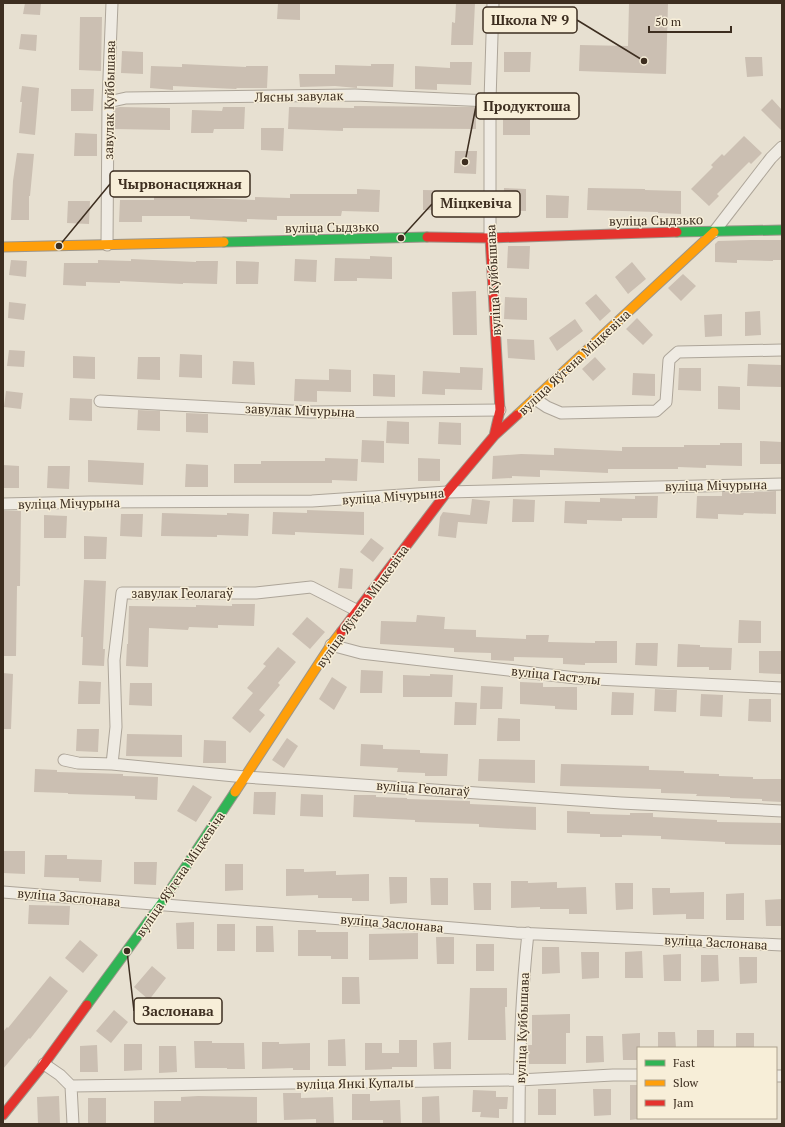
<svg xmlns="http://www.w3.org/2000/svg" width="785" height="1127" font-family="'PT Serif',serif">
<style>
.building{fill:#cbbfb2}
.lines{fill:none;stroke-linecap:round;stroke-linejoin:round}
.street-casing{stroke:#ada599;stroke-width:13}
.fast-casing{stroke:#9c958a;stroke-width:11}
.slow-casing{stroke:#9c958a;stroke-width:11}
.jam-casing{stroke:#9c958a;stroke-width:11}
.street{stroke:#efebe3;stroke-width:11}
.fast{stroke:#30b455;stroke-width:9}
.slow{stroke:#ff9f0a;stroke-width:9}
.jam{stroke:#e5322d;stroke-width:9}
.labels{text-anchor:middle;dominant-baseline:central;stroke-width:3;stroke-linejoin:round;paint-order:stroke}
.street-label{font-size:13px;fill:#3d2e20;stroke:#f7eed8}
.leader{fill:none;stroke:#3d2e20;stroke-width:1.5}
.callout-dot{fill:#3d2e20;stroke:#f7eed8;stroke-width:1.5}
.callout{fill:#f7eed8;stroke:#3d2e20;stroke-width:1.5}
.callout-label{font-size:14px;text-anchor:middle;font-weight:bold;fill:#3d2e20}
</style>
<rect width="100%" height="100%" fill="#e7e0d1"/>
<!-- building -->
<path class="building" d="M25 3H41L40 15 23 14Z
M278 3H300V20L277 19Z
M456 3H475L473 45H451L452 22 455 23Z
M629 3H668L666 74 579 71 580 45 628 46Z
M80 17H102L101 71 79 70Z
M21 34 37 35 36 51 19 49Z
M122 51 143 52V74L121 73Z
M504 52H531L530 72H504Z
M745 57H762L763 76 747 77Z
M450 62H472L471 85 437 84V90L415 89V66L450 68Z
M182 64 246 67V66H268L267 88H237L236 89 173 86V90L150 88 151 66 182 67Z
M371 64H394L393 87 357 86V88L335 86 300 87 299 74H335V65L371 66Z
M22 86 39 88 35 135 19 133 22 102H20Z
M71 89H94L93 111H71Z
M772 99 782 110V131L761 110Z
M354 106 476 107V129L343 128V131L288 129 289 107 354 108Z
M120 107 170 108V130L115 129V108Z
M223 107H245L244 129H214L213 133H191L192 110 222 111Z
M503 115H530V135H503Z
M261 128H284L283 151 261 150Z
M75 133 97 134V156H74Z
M744 136 762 153 751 164 749 162 717 194 719 196 709 206 691 189 713 167 711 165 722 154 724 156Z
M455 151H477L476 174 454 173Z
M17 153 34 154 30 196H29V220H11L13 181Z
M504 188 526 189V211L503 210Z
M588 188 645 189V190L681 191V214L658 213V212L587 210Z
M357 189 380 190 379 212 342 211 341 216H277V220L247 219V222L190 219V216H142V222H119L120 200H154V193L176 194V197L255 200V197L290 198V194H357Z
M423 190 471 191V211L423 210Z
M546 195 569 196 568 218H546Z
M68 201H90L89 224 67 223Z
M751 240H782V260H773V261L737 260V263L715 262V244L718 241Z
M508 246H530L529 269 507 268Z
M370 256 392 257V279L357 278V281H334L335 258 370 259Z
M131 259 196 262V261H218L217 284 183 283V284L120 281V283L86 282V286L63 285 64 263H98V260L131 261Z
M295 259 317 260 316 282 294 281Z
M11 260 27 261 26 277 9 275Z
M236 261 259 262 258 284H236Z
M632 262 646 279 628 294 615 277Z
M683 274 696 286 681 301 668 288Z
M476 291 477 335H453L452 292Z
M596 294 611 311 600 321 585 303Z
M505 297 527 298V320L504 319Z
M9 302 26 304 24 320 8 318Z
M760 311 761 335 745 336V312Z
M722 314V336L705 337 704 315Z
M637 318 653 335 643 345 626 329Z
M575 319 583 331 557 351 549 338Z
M507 339 534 340 535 360 508 358Z
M9 350 25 351 24 367 7 366Z
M180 354 202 355V378L179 377Z
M73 356 95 357V379L73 378Z
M138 357H160V380L137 379Z
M595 357 606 369 593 381 582 369Z
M233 361 254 362 255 385 232 384Z
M748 364 782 365V387L747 386Z
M460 367 483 368 482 390 445 389V395L422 394 423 371 460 373Z
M679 368H701V391L678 390Z
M329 369 351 370V392L317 391V402L294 401 295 379 329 380Z
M633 373 655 374V396L632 395Z
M373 374 395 375V397L373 396Z
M718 386 740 387V410L718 409Z
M6 391 23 393 21 409 4 407Z
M70 398 92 399V421L69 420Z
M138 410 160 411V431L137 430Z
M186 413 208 414V433L186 432Z
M387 421 409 422V444L386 443Z
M439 422 461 423V445L438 444Z
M362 440 384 441V463L361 462Z
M760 441 782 442V464H760Z
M720 443H742V466L706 465V468L678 467V469H608V473L540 470V477L512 476V478L492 479 493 456 521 454 554 455V448L622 451V447H684V445H720Z
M325 458 358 459 357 481 332 480V483H234V464H261V461H325Z
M418 458 440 459V481H418Z
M88 460 144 463 143 485 88 482Z
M186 464 208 465V487H185Z
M3 465 19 466V488H3Z
M48 466H70L69 489 47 488Z
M776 491V514L744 513 743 515 718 514V519L696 518 697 496H722V492L754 493V492Z
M635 496H658L657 518H622V521L587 520V524L564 523 565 501 600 502V498L635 499Z
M472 499 490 501 487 524 458 522 456 538 438 536 440 517 443 512 470 515Z
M513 499 535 500 534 522H512Z
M307 510 364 512V535L295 532V535L272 534 273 512 307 513Z
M3 511H21L20 586H17L16 656H3Z
M162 513 227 515V513L249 514 248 536 217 535V537L161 536Z
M121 514H143L142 537 120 536Z
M44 515 67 516 66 538H44Z
M84 536 107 537 106 559H84Z
M371 538 384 548 373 562 360 552Z
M340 568 353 569 352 589 338 588Z
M84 580 106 581 103 649H105L104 666 82 665 83 637H81Z
M232 604H255L254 626 218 625V628L189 627 188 630 149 628 148 667 126 666 127 644H128L129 606 196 607V605L232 606Z
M417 615 445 617 444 629 476 630V637L526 639V635H549L548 642 595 643V641H617V663H585V665L563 664V658L514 657V661L491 660V653L454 652V648L380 644 381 621 416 622Z
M307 617 325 632 310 649 292 634Z
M739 620 761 621V643H738Z
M636 643H658L657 666 635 665Z
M678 644 700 645V647L732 648 731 670H709V667H677Z
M278 647 296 662 278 683 280 685 259 710 265 715 250 733 232 718 253 693 247 688 266 666 263 664Z
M759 651H782L781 674 759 673Z
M361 670 383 671 382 693H360Z
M3 673 13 674 11 729H3Z
M430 674 453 675 452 697H403V675L430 676Z
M332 677 347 687 334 710 319 699Z
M79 681 101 682 100 704H78Z
M520 682 543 683V687H577V710L555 709V706L520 704Z
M130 683H152V706L129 705Z
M481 686 503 687 502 709H480Z
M655 689 677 690 676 712 654 711Z
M612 692 634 693 633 715H611Z
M701 694 723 695 722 717 700 716Z
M749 699H771V722L748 721Z
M455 702 477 703 476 725H454Z
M498 718 520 719V741H497Z
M77 729H99L98 752 76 751Z
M127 734 182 735V757L126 756Z
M287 738 298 746 284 768 272 760Z
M204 740 226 741V763H203Z
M361 744 383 745V749L420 750V753L448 754 447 776H425V773L397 772 398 768 360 766Z
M479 759 535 760V783L478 781Z
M561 764 649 766V770L684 771V773L719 774V776L753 777V779H782V802L762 801V799L730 798V797L696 796 697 794 661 793V789L560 786Z
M35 769 57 770V772L123 774V776L158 777 157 800 135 799V796L68 794V793L34 792Z
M193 785 212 797 196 822 177 811Z
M254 792H276L275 815 253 814Z
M301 794 323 795V817L300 816Z
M354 795H376V797L407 798V799L470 801V804L536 807V830L479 827V824L415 822V820L353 817Z
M567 811 590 812V814L630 815V813H653V817L717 820V822L782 823V845L725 844V842L661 839V836L622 835V837H600V834L567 833Z
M3 851H25V874L3 873Z
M45 855H67V859L102 860 101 882 79 881V878L44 877Z
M134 862H157L156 885 134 884Z
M225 864H243V890L225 891Z
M286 869H304V872L336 871V875L369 874V901H352V898H318V895L286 896Z
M389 877H407V903L390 904Z
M430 878H448V905H431Z
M511 881H528V883L557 882V888L586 887 587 914H569V909H540V907L511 908Z
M473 883H491V910H474Z
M615 883H633V909L616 910Z
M652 888H670V893L704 892V919H686V914L653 915Z
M744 893V920H726V894Z
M782 899V926H766L765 900Z
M29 905 70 906 69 925 28 924Z
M194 922V949H177L176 923Z
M217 924H235V951H217Z
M256 926H273L274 952H256Z
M298 930H316V932H348V959H331V956H298Z
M418 933V959L369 960V934Z
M436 937H454V964H437Z
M80 940 98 955 83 973 65 958Z
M476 944H494V971H476Z
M542 947H559L560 973 542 974Z
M642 951 643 978H625V952Z
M581 952H599V978L582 979Z
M681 954V981H664L663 955Z
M701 955H718L719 981 701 982Z
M739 957H757V983L740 984Z
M152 966 166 978 149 1000 134 987Z
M50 976 68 991 30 1039 29 1038 3 1069V1032L7 1027 8 1028Z
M342 977H359L360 1004H342Z
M470 988H507V1007H505L506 1040H468Z
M114 1010 128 1022 111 1043 96 1031Z
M570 1014V1033H566V1064H529L528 1045H532V1015Z
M697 1030H714V1048H697Z
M658 1032H675L676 1048H658Z
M640 1033V1048H638V1060H623L622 1034Z
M736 1033H754V1048H736Z
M586 1036H603L604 1062 586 1063Z
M345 1039 346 1066H328V1040Z
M399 1040H417V1067H392V1069L365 1070V1043H382V1053H399Z
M194 1041H212V1043H244L245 1069H227V1068H195Z
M262 1042H279V1044L310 1043V1070H293V1068L262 1069Z
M451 1042V1069H434L433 1043Z
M124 1044H142V1070L124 1071Z
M97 1045 98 1072H80V1046Z
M159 1046H176L177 1072 159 1073Z
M630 1085H638V1119L630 1120Z
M538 1089H556V1115H538Z
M593 1089H611V1115L594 1116Z
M473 1090 496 1091V1097H508L507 1109H499V1118L480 1117 481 1112H472Z
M283 1093H301V1098L333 1097 334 1124H316V1119L284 1120Z
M352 1094H370V1101L400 1100 401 1124H383V1120H352Z
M59 1096 60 1124H38L37 1097Z
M198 1096 257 1097V1123L154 1124V1101H181V1097Z
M439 1096 440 1123H422V1097Z
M88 1098H106V1124H88Z"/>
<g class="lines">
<!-- street casing -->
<g class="street-casing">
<path id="street" d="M108 102 126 98 355 95 490 101
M714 232 771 158 782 147
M490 238V101L493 3
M107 245 108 102 112 3
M535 399 547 407 561 413 656 411 666 402 669 360 678 352 782 350
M100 401 310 412 500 410
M3 504 90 502 312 501 447 492 782 484
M331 645 361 653 576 678 782 688
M64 760 78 763 112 764 245 777 621 803 782 811
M112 764 116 727 114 660 122 593H256L311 587 358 611
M3 892 516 933 782 945
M44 1064 60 1075 71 1086 73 1124
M776 1076H782
M71 1086 519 1080 613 1075H638
M519 1124C519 1060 521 996 528 933"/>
</g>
<!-- fast casing -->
<g class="fast-casing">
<path id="fast" d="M677 232 782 230
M224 242 427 237
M87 1005 161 904 235 792"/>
</g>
<!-- slow casing -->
<g class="slow-casing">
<path id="slow" d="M3 247 224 242
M517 415 714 232
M235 792 331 645 341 632"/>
</g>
<!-- jam casing -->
<g class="jam-casing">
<path id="jam" d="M427 237 490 238 677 232
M490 238 500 410 494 436
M341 632 447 492 494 436 517 415
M3 1115 44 1064 87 1005"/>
</g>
<!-- street -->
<use href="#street" class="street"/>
<!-- fast -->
<use href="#fast" class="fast"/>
<!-- slow -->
<use href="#slow" class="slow"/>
<!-- jam -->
<use href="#jam" class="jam"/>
</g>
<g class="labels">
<!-- street labels -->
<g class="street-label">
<text transform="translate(299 96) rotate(-1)">Лясны завулак</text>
<text transform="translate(109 100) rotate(-89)">завулак Куйбышава</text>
<text transform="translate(656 220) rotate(-1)">вуліца Сыдзько</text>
<text transform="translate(332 227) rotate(-1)">вуліца Сыдзько</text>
<text transform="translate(493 280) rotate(-93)">вуліца Куйбышава</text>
<text transform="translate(574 362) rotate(-43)">вуліца Яўгена Міцкевіча</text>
<text transform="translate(300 410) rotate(2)">завулак Мічурына</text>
<text transform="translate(716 485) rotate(-1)">вуліца Мічурына</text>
<text transform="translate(393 496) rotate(-4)">вуліца Мічурына</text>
<text transform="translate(69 503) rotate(-1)">вуліца Мічурына</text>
<text x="182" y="593">завулак Геолагаў</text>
<text transform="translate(362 606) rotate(-54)">вуліца Яўгена Міцкевіча</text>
<text transform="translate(556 675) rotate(6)">вуліца Гастэлы</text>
<text transform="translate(423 788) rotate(4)">вуліца Геолагаў</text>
<text transform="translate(180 874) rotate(-56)">вуліца Яўгена Міцкевіча</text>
<text transform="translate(69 897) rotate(5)">вуліца Заслонава</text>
<text transform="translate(392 923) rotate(5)">вуліца Заслонава</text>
<text transform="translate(716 942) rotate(3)">вуліца Заслонава</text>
<text transform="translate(522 1028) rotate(-88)">вуліца Куйбышава</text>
<text transform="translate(355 1083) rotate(-1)">вуліца Янкі Купалы</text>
</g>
</g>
<!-- callouts -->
<path class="leader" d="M644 61L577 20M465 162L476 106M59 246L110 184M401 238L432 204M127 951L134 1011"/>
<g class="callout-dot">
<circle cx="644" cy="61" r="4"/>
<circle cx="465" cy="162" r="4"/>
<circle cx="59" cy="246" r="4"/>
<circle cx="401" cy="238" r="4"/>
<circle cx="127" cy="951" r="4"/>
</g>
<g class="callout">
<rect x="483" y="7" width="94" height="26" rx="4"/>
<rect x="476" y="93" width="103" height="26" rx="4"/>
<rect x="110" y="171" width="140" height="26" rx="4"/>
<rect x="432" y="191" width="88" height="26" rx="4"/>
<rect x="134" y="998" width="88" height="26" rx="4"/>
</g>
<g class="callout-label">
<text x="530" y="25">Школа № 9</text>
<text x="527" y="111">Продуктоша</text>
<text x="180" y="189">Чырвонасцяжная</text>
<text x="476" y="208">Міцкевіча</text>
<text x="178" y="1016">Заслонава</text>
</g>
<!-- border -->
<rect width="785" height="1127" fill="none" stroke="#3d2e20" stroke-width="8"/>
<!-- legend -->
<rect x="637" y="1047" width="140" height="72" fill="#f7eed8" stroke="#ada18e"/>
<rect x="645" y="1060" width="20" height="6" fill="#30b455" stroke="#ada18e"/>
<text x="673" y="1067" font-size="12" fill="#3d2e20">Fast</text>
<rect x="645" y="1080" width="20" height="6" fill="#ff9f0a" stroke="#ada18e"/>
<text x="673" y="1087" font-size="12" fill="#3d2e20">Slow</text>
<rect x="645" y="1100" width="20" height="6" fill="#e5322d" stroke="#ada18e"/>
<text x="673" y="1107" font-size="12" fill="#3d2e20">Jam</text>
<!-- scale -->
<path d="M649 26v6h82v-6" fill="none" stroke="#3d2e20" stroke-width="2"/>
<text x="655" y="26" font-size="12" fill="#3d2e20" stroke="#f7eed8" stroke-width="3" paint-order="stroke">50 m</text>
</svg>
